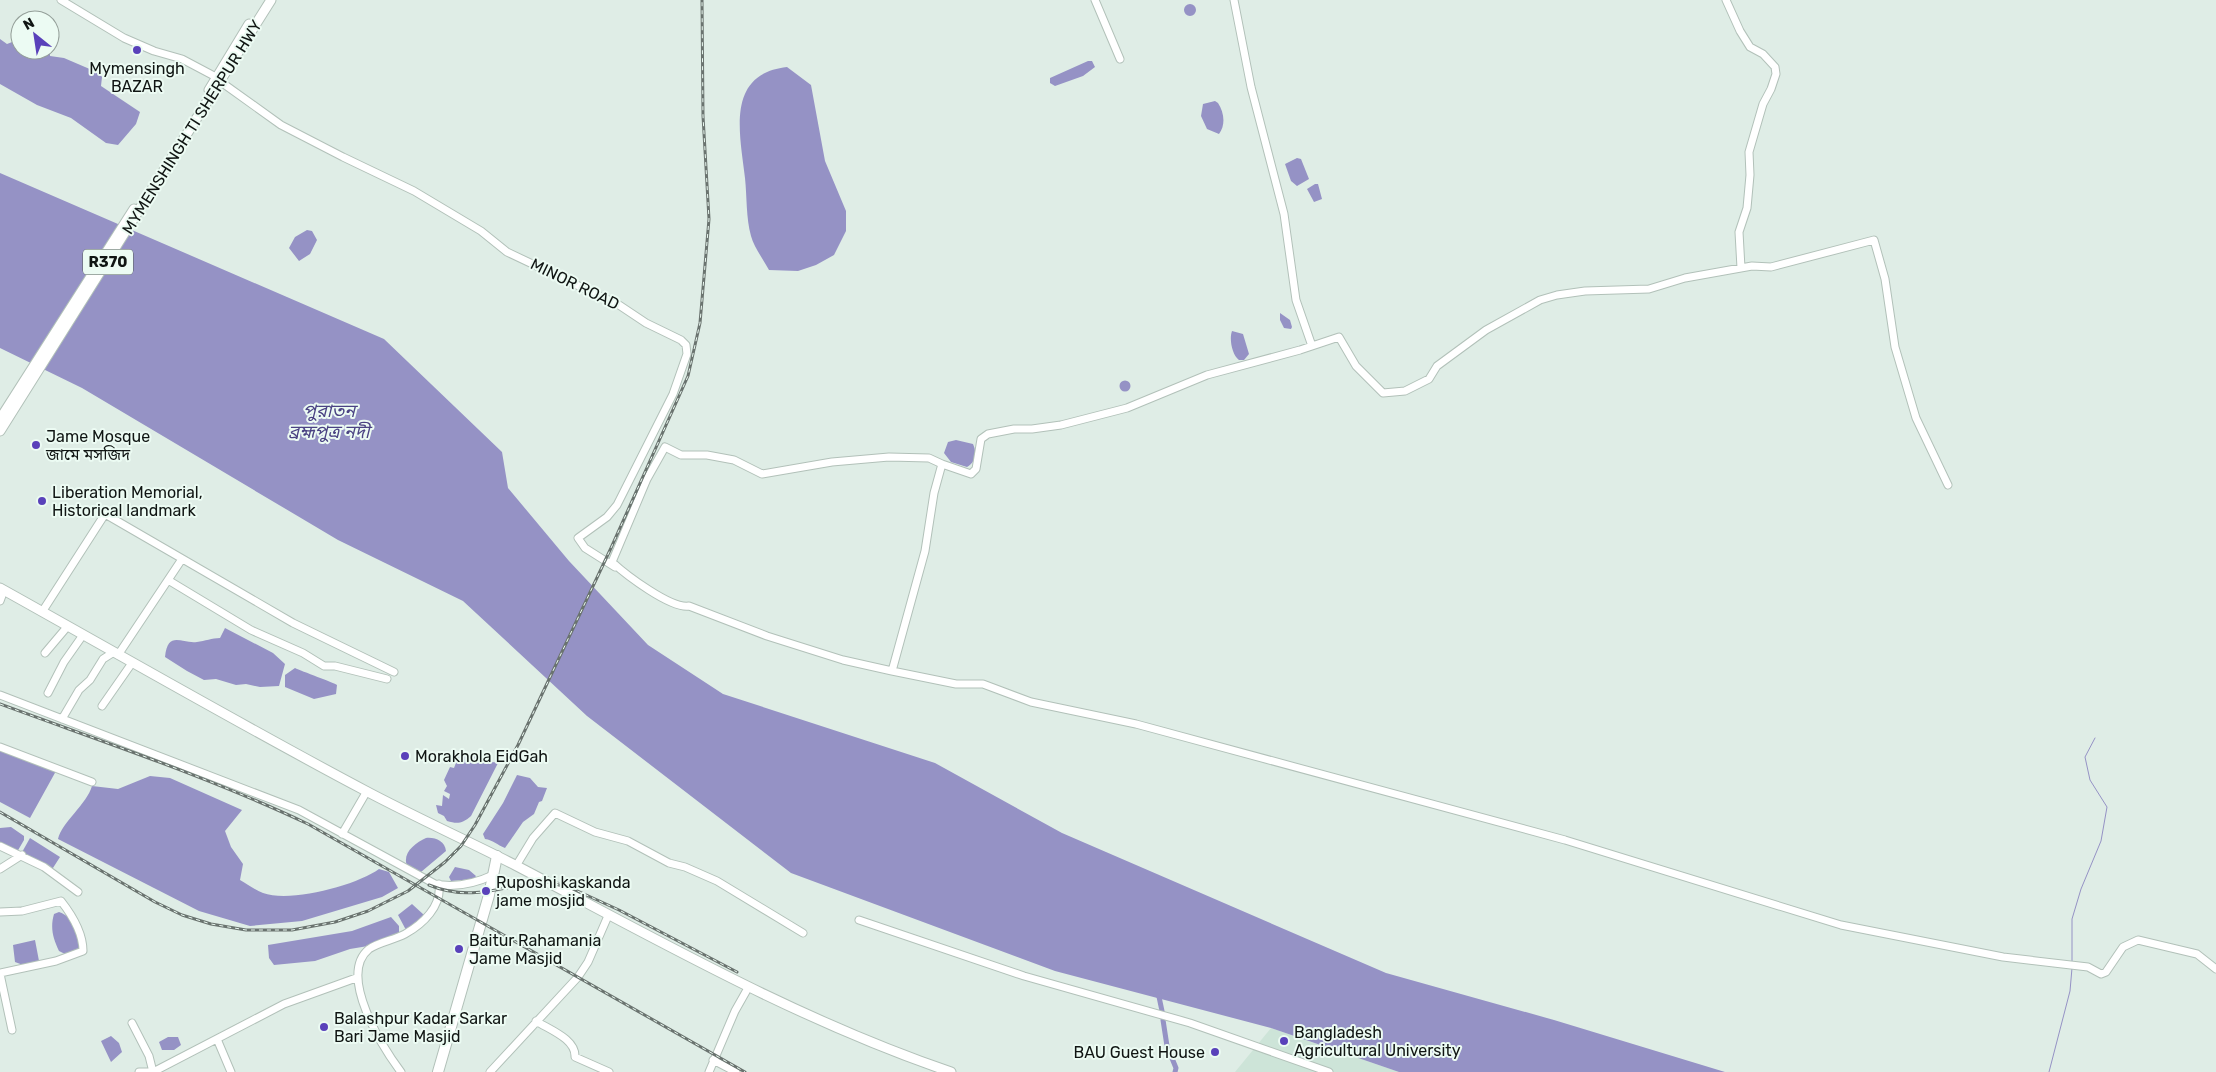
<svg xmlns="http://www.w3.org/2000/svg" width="2216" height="1072" font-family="Rubik,'Noto Sans Bengali',sans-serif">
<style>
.built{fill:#cde4d8}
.water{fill:#9592c5}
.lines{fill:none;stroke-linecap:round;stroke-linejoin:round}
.stream{stroke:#9592c5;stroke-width:1}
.canal{stroke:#9592c5;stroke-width:5}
.minor-casing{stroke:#b2c1b9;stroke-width:9}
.major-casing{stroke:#b2c1b9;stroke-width:11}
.highway-casing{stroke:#b2c1b9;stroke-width:12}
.minor{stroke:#fff;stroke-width:7}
.major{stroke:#fff;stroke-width:9}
.highway{stroke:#fff;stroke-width:10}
.rail-casing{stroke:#6a736f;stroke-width:3}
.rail{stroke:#ecfbf3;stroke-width:1;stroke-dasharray:4;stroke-linecap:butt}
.poi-dot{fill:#5941ba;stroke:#ecfbf3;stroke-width:2}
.labels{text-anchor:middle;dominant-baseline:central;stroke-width:4;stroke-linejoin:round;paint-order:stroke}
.shield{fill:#ecfbf3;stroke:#525a56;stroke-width:1}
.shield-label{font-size:15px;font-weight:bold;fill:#101513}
.poi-label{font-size:16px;fill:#101513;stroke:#ecfbf3;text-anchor:start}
.street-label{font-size:16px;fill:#101513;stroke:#ecfbf3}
.water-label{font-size:18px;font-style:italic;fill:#4a4283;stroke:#ecfbf3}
</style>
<rect width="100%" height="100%" fill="#dfede6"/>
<!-- built -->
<path class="built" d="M1271 1028 1399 1072H1235Z"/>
<!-- water -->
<path class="water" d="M1184 10a6 6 0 1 1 12 0a6 6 0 1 1-12 0Z
M0 39 7 44 20 39V50H50V45V56L64 58 99 73 102 77 101 86 140 112 136 124 118 145 106 143 71 118 37 105 0 84Z
M1088 61H1092L1095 67 1083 76 1055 86 1050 83V78Z
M787 67 811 85 825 161 846 211V231L834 255 816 265 798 271 769 270C763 259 754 247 751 236 746 218 747 197 745 178 740 134 725 74 787 67Z
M1215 101 1218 103C1224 112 1226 125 1219 134L1207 129 1201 116 1203 104Z
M1297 158 1301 159 1309 179 1297 186 1291 181 1285 164Z
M0 173 384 339 502 452 508 488 569 561 648 645 723 694 935 763 1062 833 1386 973 1554 1020 1725 1072H1399L1271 1028 1055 971 791 873 587 716 463 601 338 540 82 388 0 348Z
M1315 184H1318L1322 199 1314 202 1307 189Z
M307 230 312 231 317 240 310 254 299 261 289 248 295 237Z
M1280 313 1290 320 1292 327 1291 329 1284 328 1280 320Z
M1232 331 1243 334 1249 354 1244 360H1239C1232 355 1229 339 1232 331Z
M1119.5 386a5.5 5.5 0 1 1 11 0a5.5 5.5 0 1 1-11 0Z
M956 440 973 444C977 453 976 462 967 467L951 462 944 453 948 442Z
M225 628 273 653 285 664 279 686 260 687 246 684 236 685 216 679 204 680 187 671 165 657C168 630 181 644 197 642 205 641 212 638 220 638Z
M295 668C301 671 335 683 337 685L336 694 314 699 285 687V675Z
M0 751 56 771 30 818 0 802Z
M460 753 476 754 477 759 498 763 471 816C462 824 457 824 447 821L444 816 438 813 436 805 442 806 443 795 449 799 450 794 444 791 447 786 444 780 450 767 454 768 457 760 456 756Z
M517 775 530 778 538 787 547 788 542 801 539 802 534 814 523 822 505 848C497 845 493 840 485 839L483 834 503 803Z
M150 776 170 778 242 810 225 831 231 847 243 864 240 880C247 884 255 890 263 893 291 903 357 885 379 869L389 872 398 888 382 897 302 921 250 926 199 911 58 839C62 822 87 804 92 786L118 789Z
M11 827 24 836V840L17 852 0 842V828Z
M30 838 60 857 51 871 21 854Z
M426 838C435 837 445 841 446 851L421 872 407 866C402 853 415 843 426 838Z
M455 867 469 870 476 876 474 879 451 881 449 877Z
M412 904 424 915 406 930 398 915Z
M59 912C74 917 80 935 80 950L67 955 59 951C53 938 50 928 54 914Z
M391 917 399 926V933L374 945 350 949 315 961 274 965 269 958 268 945 352 931Z
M35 940 39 961 23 965 15 962 13 945Z
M111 1036 119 1043 122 1052 111 1062 101 1041Z
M168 1037H178L181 1045 174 1050H162L159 1042Z"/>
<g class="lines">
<!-- stream -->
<path class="stream" d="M2072 962V919L2081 889 2101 841 2107 807 2090 780 2085 757 2095 738
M2049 1072 2070 991 2072 968"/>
<!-- canal -->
<path class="canal" d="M1158 992 1162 1011
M1163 1020 1167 1046 1176 1068 1175 1072"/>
<!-- minor casing -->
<g class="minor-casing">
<path id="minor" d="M61 0 124 38 154 51 182 59 216 77
M1095 0 1120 59
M1234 0 1251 87 1284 214 1296 300 1312 346
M1726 0 1740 31 1750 47 1763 54 1775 67 1776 74 1771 89 1763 104 1749 152 1750 175 1747 208 1739 232 1741 268
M221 82 281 125 343 157 414 191 481 231 507 252 619 305 646 323 681 340 686 345 687 354 673 394 617 505 607 517 578 538 585 548 615 567
M942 464 971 474 976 469 981 439 988 434 1014 429H1032L1061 425 1127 408 1207 375 1300 350 1339 337 1356 366 1383 393 1405 391 1429 379 1437 366 1486 330 1540 300 1557 295 1585 291 1649 289 1685 278 1752 266 1771 267 1874 240 1885 279 1895 347 1916 418 1948 485
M168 580 251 630 303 653 324 666H335L387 679
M0 601 4 590
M42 612 105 514 293 623 394 672
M45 653 67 627
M118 655 182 559
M892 671 843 660 767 636 689 606C671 609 626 575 612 562L647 479 665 447 681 455H707L734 460 762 474 832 462 889 457 929 458 942 464 934 493 925 551 892 671 956 684H983L1031 702 1136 724 1565 840 1841 925 2003 957 2088 967 2101 974 2106 972 2123 947 2138 940 2197 954 2216 969
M48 693 64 662 83 635
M0 695 299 810 435 884C456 888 474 884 493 875
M102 706 132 663
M62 719 79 690 90 680 103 659 114 652
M0 747 92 782
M342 834 367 791
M0 846 44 867 78 892
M516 866 533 838 555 813 595 832 628 841 669 863 685 867 717 881 803 933
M0 869 22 855
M0 912 22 911 61 901C72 915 83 932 83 951L56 961 0 973
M859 920 1024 976 1190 1023 1329 1072
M0 974 12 1030
M536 1021C550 1030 576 1039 575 1057L609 1072
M132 1023 149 1056 153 1072
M217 1039 231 1072
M713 1060 736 1072
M139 1072H151
M153 1072 284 1004 356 978
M401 1072C383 1048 337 975 369 949 379 942 394 940 405 934 423 924 442 906 439 884
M490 1072 578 977 588 962 608 916
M709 1072 735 1011 748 988"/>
</g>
<!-- major casing -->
<g class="major-casing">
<path id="major" d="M209 90 249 24
M0 419 134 209
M0 431 271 0
M0 588C122 656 243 726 366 791 415 817 466 840 515 865 658 940 798 1020 951 1072"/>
</g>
<!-- highway casing -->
<g class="highway-casing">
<path id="highway" d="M438 1072 489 895 497 856"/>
</g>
<!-- minor -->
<use href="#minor" class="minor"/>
<!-- major -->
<use href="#major" class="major"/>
<!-- highway -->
<use href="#highway" class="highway"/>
<!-- rail casing -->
<g class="rail-casing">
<path id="rail" d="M0 704C103 742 209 777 308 824L745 1072
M0 812 155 902 182 915 211 924 246 930H292L335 922 368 911 408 891 445 862 461 846 475 825 518 745 611 548 688 376 700 323 709 219 703 116 702 0
M429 885C470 902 501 887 543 881L571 888 619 910 737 972"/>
</g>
<!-- rail -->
<use href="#rail" class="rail"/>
</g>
<!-- markers -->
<g class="poi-dot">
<circle cx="137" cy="50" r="5"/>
<circle cx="36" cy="445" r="5"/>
<circle cx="42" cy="501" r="5"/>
<circle cx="405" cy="756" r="5"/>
<circle cx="486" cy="891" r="5"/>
<circle cx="459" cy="949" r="5"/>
<circle cx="324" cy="1027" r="5"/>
<circle cx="1284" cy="1041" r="5"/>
<circle cx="1215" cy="1052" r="5"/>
</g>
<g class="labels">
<!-- shield labels -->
<rect class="shield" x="83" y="249.5" width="50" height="25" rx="4"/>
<g class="shield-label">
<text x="108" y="262">R370</text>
</g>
<!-- poi labels -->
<g class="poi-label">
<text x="137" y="68" text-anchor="middle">Mymensingh<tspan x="137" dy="18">BAZAR</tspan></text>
<text x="46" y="436">Jame Mosque<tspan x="46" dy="18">জামে মসজিদ</tspan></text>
<text x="52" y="492">Liberation Memorial,<tspan x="52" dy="18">Historical landmark</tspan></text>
<text x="415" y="756">Morakhola EidGah</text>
<text x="496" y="882">Ruposhi kaskanda<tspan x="496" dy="18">jame mosjid</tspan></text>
<text x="469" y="940">Baitur Rahamania<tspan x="469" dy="18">Jame Masjid</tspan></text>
<text x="334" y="1018">Balashpur Kadar Sarkar<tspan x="334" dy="18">Bari Jame Masjid</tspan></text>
<text x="1294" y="1032">Bangladesh<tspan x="1294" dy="18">Agricultural University</tspan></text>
<text x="1205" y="1052" text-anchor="end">BAU Guest House</text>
</g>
<!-- street labels -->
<g class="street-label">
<text transform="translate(192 127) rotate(-58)">MYMENSHINGH TI SHERPUR HWY</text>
<text transform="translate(575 284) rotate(26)">MINOR ROAD</text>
</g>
<!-- water labels -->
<g class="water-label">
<text x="329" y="411">পুরাতন<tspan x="329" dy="21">ব্রহ্মপুত্র নদী</tspan></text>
</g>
</g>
<!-- north arrow -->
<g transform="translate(35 35) rotate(330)"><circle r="24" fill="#ecfbf3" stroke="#949f99"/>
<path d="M0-4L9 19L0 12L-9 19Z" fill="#5941ba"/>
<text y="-8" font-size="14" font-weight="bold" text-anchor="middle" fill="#101513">N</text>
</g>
</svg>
